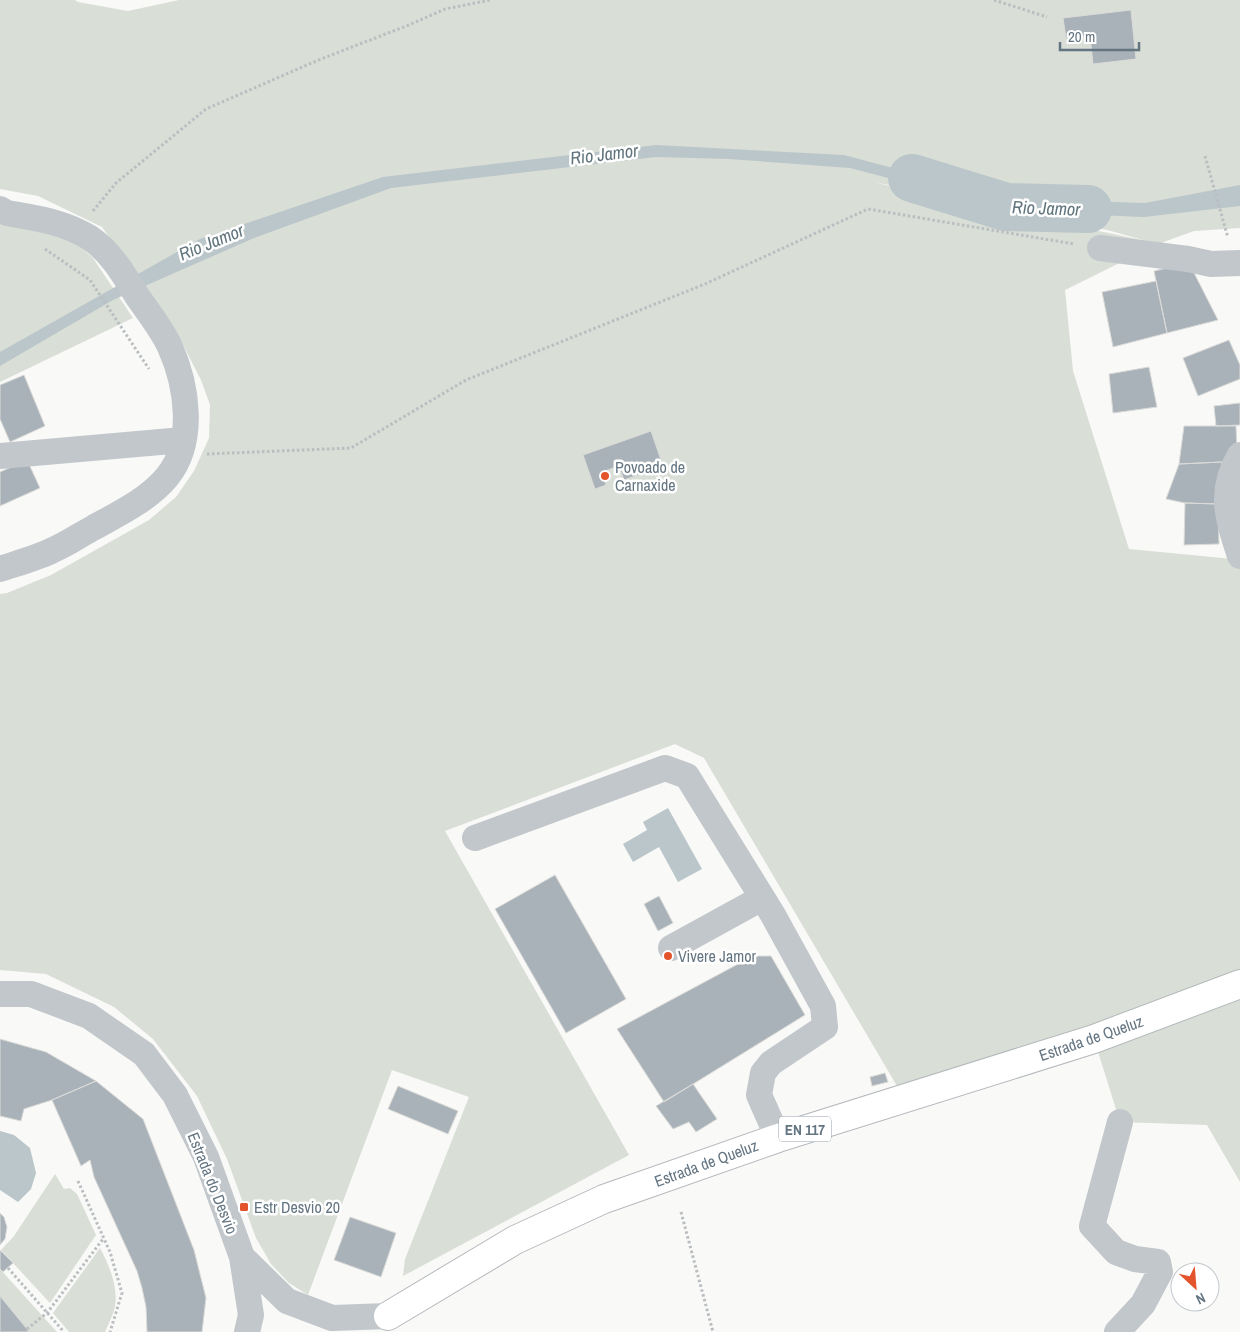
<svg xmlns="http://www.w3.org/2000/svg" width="1240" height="1332" font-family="'Archivo Narrow',sans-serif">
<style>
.green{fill:#d9ded6;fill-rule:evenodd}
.water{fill:#bac6ca}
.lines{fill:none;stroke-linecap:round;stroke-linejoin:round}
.river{stroke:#bac6ca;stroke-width:48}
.building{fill:#a9b2b8;stroke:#dbdbd9}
.major-casing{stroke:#b4b9bd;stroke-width:30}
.path{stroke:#babec1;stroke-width:3;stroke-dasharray:2.5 2.5;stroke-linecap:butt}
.minor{stroke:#c2c7cb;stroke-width:26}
.major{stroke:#fff;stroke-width:28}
.poi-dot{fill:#e3532c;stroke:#fff;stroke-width:2}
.labels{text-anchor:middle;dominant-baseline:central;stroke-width:5;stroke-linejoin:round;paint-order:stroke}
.shield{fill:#fff;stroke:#929ea8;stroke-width:1}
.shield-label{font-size:15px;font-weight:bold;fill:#647582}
.poi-label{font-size:16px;fill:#647582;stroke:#fff;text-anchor:start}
.street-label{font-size:16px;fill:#647582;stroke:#fff}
.water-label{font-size:18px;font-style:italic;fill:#5f747c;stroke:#fff}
</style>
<rect width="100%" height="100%" fill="#f9f9f7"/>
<!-- green -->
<path class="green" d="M0 0H75L78 2 128 11 179 0H1240V228L1194 231 1158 244 1065 290 1073 371 1129 549 1233 559 1240 534V1182L1207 1125 1120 1122 1094 1039 897 1086 704 758 675 744 445 831 629 1155 403 1276 405 1259 469 1097 392 1070 308 1295 289 1283 271 1264 256 1238 227 1159 197 1096 153 1039 114 1007 46 974 0 970V594L7 593 51 575 149 520 176 497 194 471 209 438 210 405 201 380 176 331 102 227 38 196 0 189ZM874 182 1107 230 1147 241 921 194Z
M0 221 37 228 79 245 93 258 133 318 0 382Z
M55 1174 64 1189 70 1188 77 1194 96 1235 50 1303 1 1250 14 1236Z
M100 1248C109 1265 120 1290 114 1310 112 1317 108 1325 105 1332H69L53 1313Z
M0 1269 57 1332H29L0 1296Z"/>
<!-- water -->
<path class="water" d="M656 145 844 155 900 170 1049 200 1145 203 1240 185V206L1144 217 1049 213 915 185 850 168 729 159 656 157 391 188 254 238 113 300 0 366V352L200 239 383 177Z
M668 808 702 869 678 882 659 847 633 862 623 844 647 830 643 822Z
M0 1131 14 1135 30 1148 36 1173 31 1189 18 1202 0 1190Z"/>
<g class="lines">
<!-- river -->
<path class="river" d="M912 178 1006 207 1088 209"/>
</g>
<!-- building -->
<path class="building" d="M1131 10 1136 59 1093 64 1090 36 1066 38 1063 18Z
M1189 263 1218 320 1167 333 1154 271Z
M1156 281 1167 333 1113 347 1102 292Z
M1229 340 1240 365V379L1198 396 1183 358Z
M1149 367 1157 407 1113 413 1109 374Z
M24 375 45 426 10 442 0 419V385Z
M1240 403V425L1216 426 1214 406Z
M1184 426H1236L1237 451 1222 462 1179 464Z
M651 431 663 466 624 480 619 466 602 472 606 485 595 489 583 455Z
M27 460 40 488 0 506V472Z
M1222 462 1218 504 1185 503 1166 499 1179 464Z
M1185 503 1218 504 1219 544 1184 545Z
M555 875 626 999 566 1033 495 909Z
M659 896 673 923 658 931 644 904Z
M753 956H771L805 1015 664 1102 617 1029Z
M0 1039 46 1052 96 1081 52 1100 24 1109 21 1121 0 1116Z
M885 1073 888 1082 872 1086 870 1077Z
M96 1081 143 1119 194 1250 206 1298 202 1332H147L146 1307 142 1288 137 1271 94 1177 90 1160 81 1166 52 1100Z
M693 1084 717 1119 696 1132 689 1122 673 1129 656 1106Z
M398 1086 458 1111 448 1134 388 1109Z
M0 1213 4 1217 7 1227 5 1239 0 1245Z
M350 1217 396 1233 381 1277 334 1260Z
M0 1250 13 1263 3 1272 0 1269Z
M0 1296 27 1329 29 1332H0Z"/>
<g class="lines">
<!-- major casing -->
<g class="major-casing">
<path id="major" d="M388 1316 515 1240 604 1199 778 1138 1094 1039 1240 984"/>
</g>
<!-- path -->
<path class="path" d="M994 0 1047 17
M1205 156 1228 238
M93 211 116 183 206 109 321 59 409 25 445 9 490 0
M45 249 90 280 149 369
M207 454 351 448 466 380 705 284 868 209 1074 244
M78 1181 110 1252 122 1293 110 1332
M681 1212 713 1332
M8 1268 64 1332
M27 1329 47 1313 103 1239"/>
<!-- minor -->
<path class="minor" d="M0 209 7 213C36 218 65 222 90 238 111 252 124 275 137 296 148 312 162 329 170 347 187 385 196 442 167 477 148 500 118 514 93 528 80 535 67 544 53 550 37 558 18 563 0 569
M1100 248 1188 259 1211 264 1240 263
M1240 455C1218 492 1228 519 1240 556
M0 456 183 440
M475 838 665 768 687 776 773 915 823 1006 825 1027 771 1063 763 1073 759 1095 778 1138
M671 948 762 898
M0 994H31L89 1016 144 1054 175 1095 206 1157 242 1257 287 1301 332 1318 388 1316
M242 1257 251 1315 247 1332
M1117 1332 1143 1304 1160 1272 1158 1262 1135 1259 1116 1252 1092 1226 1120 1122"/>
<!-- major -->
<use href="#major" class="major"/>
</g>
<!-- markers -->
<g class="poi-dot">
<circle cx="605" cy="476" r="5"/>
<circle cx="668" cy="956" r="5"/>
<rect x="239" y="1202" width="10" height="10" rx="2.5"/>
</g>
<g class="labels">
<!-- shield labels -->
<rect class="shield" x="779" y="1116.5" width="52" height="25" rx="4"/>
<g class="shield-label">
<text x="805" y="1129">EN 117</text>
</g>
<!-- poi labels -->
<g class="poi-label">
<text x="615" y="467">Povoado de<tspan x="615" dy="18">Carnaxide</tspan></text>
<text x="678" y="956">Vivere Jamor</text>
<text x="254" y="1207">Estr Desvio 20</text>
</g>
<!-- street labels -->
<g class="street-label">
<text transform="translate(1091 1038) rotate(-19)">Estrada de Queluz</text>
<text transform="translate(706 1163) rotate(-20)">Estrada de Queluz</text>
<text transform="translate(213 1183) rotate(68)">Estrada do Desvio</text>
</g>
<!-- water labels -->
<g class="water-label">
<text transform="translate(604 154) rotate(-7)">Rio Jamor</text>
<text transform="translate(1046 208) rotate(2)">Rio Jamor</text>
<text transform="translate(211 242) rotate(-22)">Rio Jamor</text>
</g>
</g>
<!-- north arrow -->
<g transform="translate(1195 1287) rotate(154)"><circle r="24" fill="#ffffff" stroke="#c1c8cd"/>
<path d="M0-4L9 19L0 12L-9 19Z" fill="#e3532c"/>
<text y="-8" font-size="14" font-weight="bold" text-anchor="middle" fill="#647582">N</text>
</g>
<!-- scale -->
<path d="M1060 42v8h79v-8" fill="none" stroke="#647582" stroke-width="2.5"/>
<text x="1068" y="42" font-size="15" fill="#647582" stroke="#ffffff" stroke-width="4" paint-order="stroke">20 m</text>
</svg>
